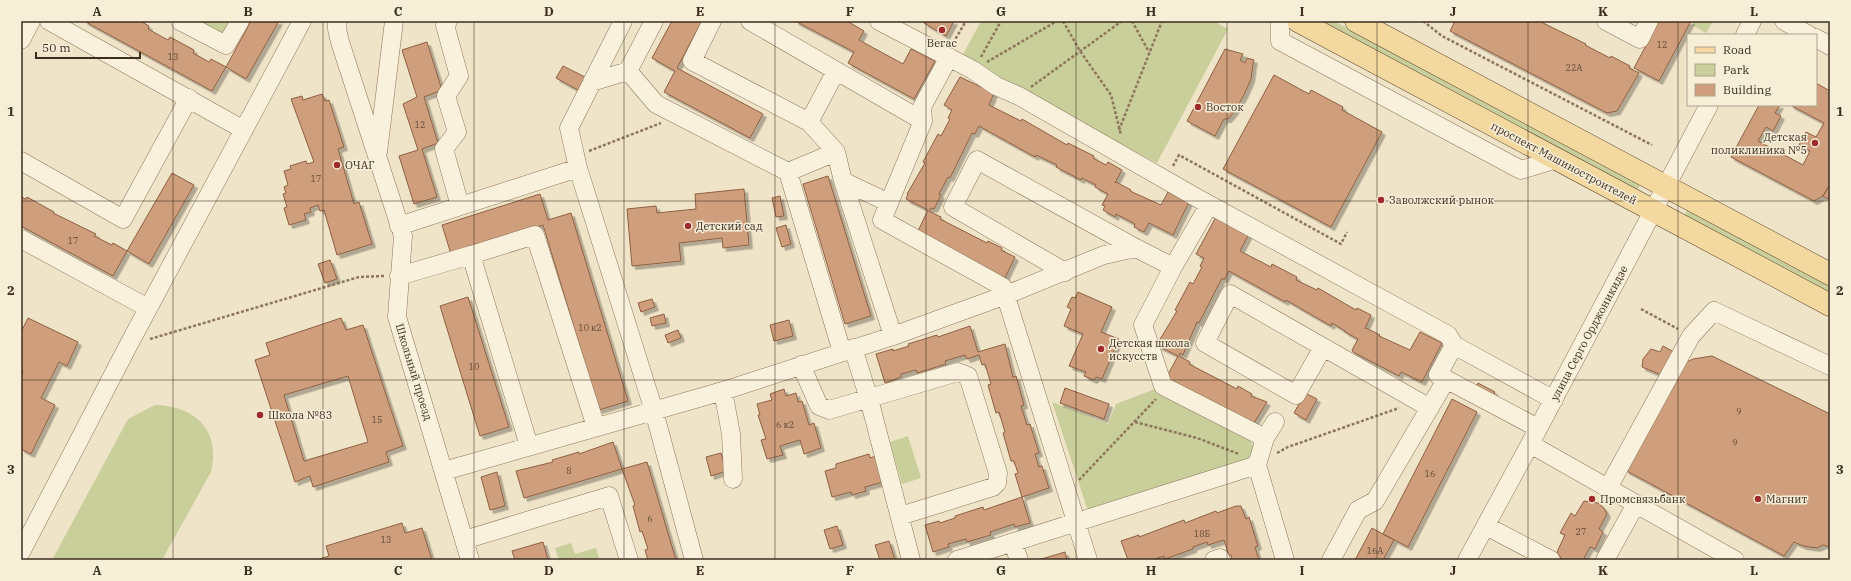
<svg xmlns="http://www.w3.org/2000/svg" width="1851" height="581" font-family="'IBM Plex Serif',serif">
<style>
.green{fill:#c9cf9b}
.building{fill:#cf9f7d;stroke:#8d5f41;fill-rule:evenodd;filter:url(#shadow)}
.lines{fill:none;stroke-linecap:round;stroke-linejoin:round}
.minor-casing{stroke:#8d765c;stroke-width:19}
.major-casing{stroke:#5b4430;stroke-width:23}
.path{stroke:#8d765c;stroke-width:2.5;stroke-dasharray:3 2;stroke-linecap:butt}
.minor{stroke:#faf1dc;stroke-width:18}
.major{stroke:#f3d9a0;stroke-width:22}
.grid{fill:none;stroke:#3d2e20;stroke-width:1;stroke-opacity:0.55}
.poi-dot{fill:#9e2a2b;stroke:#f7eed8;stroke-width:1.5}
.labels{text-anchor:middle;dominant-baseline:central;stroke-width:3;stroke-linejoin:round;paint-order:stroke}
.number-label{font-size:9px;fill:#624a37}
.poi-label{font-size:11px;fill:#3d2e20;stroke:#f7eed8;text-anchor:start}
.street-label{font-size:11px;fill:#3d2e20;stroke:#f7eed8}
.neatline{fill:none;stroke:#3d2e20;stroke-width:1.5}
.grid-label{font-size:13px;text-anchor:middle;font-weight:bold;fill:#3d2e20}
</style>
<defs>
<filter id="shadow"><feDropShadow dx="3.5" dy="3.5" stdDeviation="0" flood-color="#0004"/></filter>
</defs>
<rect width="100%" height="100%" fill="#f0e4c8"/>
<!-- green -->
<path class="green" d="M193 21H233L224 37Z
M981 21H1213L1228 29 1157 163 961 58Z
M1320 21H1334L1640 185 1637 191Z
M1694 21H1713L1706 33 1692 25Z
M1687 210 1830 286V293L1684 216Z
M1160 387 1249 435 1256 456 1097 513 1087 508 1052 402 1108 424 1116 404Z
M155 405C196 406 221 431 211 472L162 560H52L128 419Z
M908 436 921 478 902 484 890 442Z
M571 543 575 554 596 548 600 560H559L555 548Z"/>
<!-- building -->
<path class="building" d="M84 21H140L149 26 148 29 168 40 170 37 194 50 193 53 209 62 211 59 226 67 212 91Z
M251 21H279L246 79 226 67Z
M672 21H702L677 68 763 114 750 138 664 92 675 71 652 58Z
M795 21H847L864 31 859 40 903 64 911 49 935 61 914 99 848 63 854 52Z
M926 21H954L946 36 924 23Z
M1455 21H1543V23L1586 44 1585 45 1610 58 1611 56 1630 66 1629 68 1639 73 1617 111 1607 113 1450 31Z
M1659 21H1691L1659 81 1634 68Z
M427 42 442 90 424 97 438 143 422 149 437 197 414 204 399 156 418 150 403 104 417 97 402 50Z
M1225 49 1243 54 1240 60 1245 63 1247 58 1254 60 1253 64 1251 79 1244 95 1234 112 1228 119H1224L1215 136 1187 121Z
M563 66 585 77 578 90 556 78Z
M1274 75 1309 94 1311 90 1343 107 1342 110 1382 132 1331 227 1223 169Z
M960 77 994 93 989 105 1021 121 1022 119 1067 145 1068 143 1094 156 1093 158 1106 165 1108 162 1122 170 1115 183 1116 182 1131 190 1130 191 1161 205 1168 192 1189 202 1173 235 1149 223 1144 232 1134 227 1135 224 1116 214 1115 217 1103 210 1105 206 1102 205 1108 194 1095 187 1096 185 1082 178 1081 180 1056 167 1057 165 1036 155 1035 157 979 126 975 134 972 133 950 178 948 177 939 194 941 195 934 209 931 208 929 211 941 217 940 219 987 243 988 241 1002 248 1001 250 1015 257 1005 278 917 233 928 210 906 199 908 194H907L925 163 923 162 938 134 941 136 950 119 948 118 952 110 944 105Z
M1816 83 1830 91V184L1823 196 1814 201 1731 157 1759 105H1780L1775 113 1781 116 1773 131 1766 127 1758 141 1803 165 1810 151 1799 145 1806 132 1816 137 1824 123 1790 105H1816Z
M322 94 325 101 329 100 344 147 338 149 354 204 359 202 372 244 337 255 324 210 320 211 318 205 310 208 311 212 304 214 306 220 289 225 284 208 287 207 283 194 286 193 284 187 288 185 284 171 291 169 290 166 306 161 307 164 314 162 291 99 302 96 303 100Z
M172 173 194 185 149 264 127 251Z
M828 176 871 316 845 324 803 184Z
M1830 184V200L1823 196Z
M744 189 749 245 723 248 722 238 679 243 681 261 632 266 627 209 656 206 657 213 696 209 695 194Z
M540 194 548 220 571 213 628 401 599 410 543 225 451 254 442 225Z
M780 196 784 216 776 217 772 198Z
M21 197 26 199 27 197 54 212 53 213 96 234 94 236 112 245 113 243 127 251 113 276 21 226Z
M1216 217 1249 234 1240 251 1271 267 1272 264 1297 277 1296 280 1317 290 1318 288 1356 310 1357 308 1371 315 1365 329 1366 328 1380 335 1379 336 1410 350 1420 332 1442 343 1422 382 1401 372 1399 376 1353 352 1352 350 1358 339 1345 332V331L1332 323 1331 326 1286 300 1285 302 1229 271 1224 280 1222 278 1199 323 1197 322 1183 355 1180 353 1179 356 1190 362 1189 364 1237 389 1238 386 1252 394 1251 396 1267 402 1254 423 1166 378 1178 356 1158 346 1160 342 1159 341 1177 311 1175 310 1190 282 1193 284 1202 267 1200 266 1204 258 1196 254Z
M786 225 791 244 782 247 776 228Z
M330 260 337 279 325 283 318 264Z
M1078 292 1112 307 1101 332 1119 339 1102 379 1096 377 1094 380 1084 376 1086 372 1069 366 1083 334 1064 326 1071 309 1067 307 1072 297 1075 298Z
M468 297 509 427 480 436 440 306Z
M652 299 655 307 641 312 638 303Z
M664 314 666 323 652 326 650 318Z
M28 318 78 342 67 366 59 362 41 398 55 405 31 454 21 449V376L23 372 21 371V332Z
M341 318 346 330 363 325 403 446 386 452 389 462 313 487 310 476 295 482 255 360 270 355 266 343ZM348 376 368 442 304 461 284 395Z
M789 320 793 336 774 341 770 325Z
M970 326 978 352 1005 344 1013 377 1016 376 1024 405 1021 406 1027 425 1030 424 1039 453 1035 454 1039 467 1042 466 1049 488 1022 497 1030 523 1015 527 1014 524 990 532 991 535 967 542 966 539 948 544 949 547 933 552 925 525 939 521 940 523 955 518V516L983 507 984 510 1022 497 1015 474 1018 473 1014 461H1011L1003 433 1005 432 999 412 996 413 988 385 991 384 985 364 982 365 979 355 967 359 965 355 945 361 946 364 917 373 916 370 901 374V377L885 383 876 354 893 349V351L909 346 908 344 937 335 938 337Z
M678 330 681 338 668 343 665 335Z
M1663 346 1674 352 1664 376 1642 367 1643 359 1651 349 1660 352Z
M1712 356 1830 414V547L1823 545 1817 548 1803 546 1794 542 1784 556 1625 470 1683 364 1693 359Z
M1478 383 1495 392 1491 400 1473 391Z
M1065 388 1109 404 1104 419 1060 403Z
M784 389 786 396 796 393 798 402 802 401 809 425 814 423 821 448 804 454 800 440 780 446 783 455 767 459 761 440 766 439 758 415H760L757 404 772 400 770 394Z
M1305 393 1317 399 1306 420 1294 413Z
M1452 399 1477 412 1408 547 1383 534Z
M613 442 622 469 524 498 516 471 553 462 552 460 579 452V454Z
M721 453 726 471 711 476 706 457Z
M869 454 870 458 876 456 883 482 865 487 866 491 852 495 851 492 832 497 825 471 836 468V464Z
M647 462 676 560H648L645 550 648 549 642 531 640 532 633 506 635 505 622 469Z
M497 472 505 506 490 510 481 477Z
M1584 501 1598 503 1604 508 1607 514 1599 529 1603 532 1595 549 1590 547 1583 560H1562L1557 552 1565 535 1560 533 1571 513 1575 516Z
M1236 506H1241L1246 519 1249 517 1258 546 1255 547 1259 560H1232L1231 555 1229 556 1224 540 1208 545 1207 542 1193 547V549L1165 559 1164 556 1152 560H1128L1121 541 1139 535V537L1184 520 1185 523 1216 511 1217 513Z
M402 523 405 533 422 528 432 560H316L329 556 326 546Z
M837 526 843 545 830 549 824 530Z
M1372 528 1394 540 1383 560H1355Z
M889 541 895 560H880L875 545Z
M543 542 548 560H515L512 551Z
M1065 552 1067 560H1038Z"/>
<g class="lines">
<!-- minor casing -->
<g class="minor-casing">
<path id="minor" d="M49 21 244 130
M180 21 226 45 240 21
M337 21V29L340 42 403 236 397 317 470 560
M448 21 445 25 459 76 446 96 457 132 444 149 460 206
M654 21 628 71 656 104 788 172 842 352
M750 21 923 121
M879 21 973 70 996 86 1019 96 1199 199 1448 335 1454 345 1438 375 1538 428
M1280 21V41L1521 170 1557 159
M1606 21 1640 39 1649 21
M1784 21 1809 35
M1745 35 1752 21
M1816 38 1830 46
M21 40 31 21
M949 57 922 107 923 121 882 220 1003 287 1088 560
M592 82 628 71
M809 122 836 71
M378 152 394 21
M21 161 123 219 189 98
M578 168 569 128 623 21
M788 172 836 152
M843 181 889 203
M399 226 578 168 654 411 694 560
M21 239 148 308
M1173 267 1143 325 1163 386 1265 438
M1065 272 953 207 977 160 1136 248 1173 267 1209 205
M399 276 471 255
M893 336 1006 295 1104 255 1136 248
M1454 345 1554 400
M1323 347 1296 395 1205 343 1230 294C1297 332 1363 370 1430 408
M853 348 869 399 911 560
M801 365 819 406 829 410 958 372 968 376 998 473 997 483 993 487 900 516
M723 391 731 434 733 479
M1530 444 1735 560
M529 446 471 255 535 235 596 427
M1257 465 1285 560
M444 471 723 391 893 336 843 181 836 152 809 122 692 61 712 21
M1608 488 1691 336 1714 311 1830 366
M1486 526 1551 560
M464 540 609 496 629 560
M1013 543 1019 560
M21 552 128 346 302 21
M957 560 1257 465 1265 438 1275 422
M1214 560 1220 558 1221 560
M1331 560 1358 510 1375 501 1446 380
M1467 560 1530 444 1709 105
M1605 560 1636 504"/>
</g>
<!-- major casing -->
<g class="major-casing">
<path id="major" d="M1298 21 1830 305
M1356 21 1830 274"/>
</g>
<!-- path -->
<path class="path" d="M1063 21 1080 51 1111 95 1121 135
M1132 21 1149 52
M1423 21 1442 36 1652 145
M953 43 966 21
M981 57 1001 21
M987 62 1057 21
M1031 87 1122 21
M1119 130 1162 21
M589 151 661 123
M1173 166 1179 155 1341 244 1347 232
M1641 309 1678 329
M150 339 359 277 384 276
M1135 422 1197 438 1239 454
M1277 453 1288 447 1399 408
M1079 480 1156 399"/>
<!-- minor -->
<use href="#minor" class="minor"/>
<!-- major -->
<use href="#major" class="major"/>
</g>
<!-- grid -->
<path class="grid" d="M173 21V560M323 21V560M474 21V560M624 21V560M775 21V560M926 21V560M1076 21V560M1227 21V560M1377 21V560M1528 21V560M1678 21V560M21 201H1830M21 380H1830"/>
<!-- markers -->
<g class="poi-dot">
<circle cx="942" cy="30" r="4"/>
<circle cx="1198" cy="107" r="4"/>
<circle cx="1815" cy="143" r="4"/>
<circle cx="337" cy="165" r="4"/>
<circle cx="1381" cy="200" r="4"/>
<circle cx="688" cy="226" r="4"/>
<circle cx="1101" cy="349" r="4"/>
<circle cx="260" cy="415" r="4"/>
<circle cx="1592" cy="499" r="4"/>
<circle cx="1758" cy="499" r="4"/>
</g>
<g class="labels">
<!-- number labels -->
<g class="number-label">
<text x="1662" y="44">12</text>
<text x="173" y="56">13</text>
<text x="1574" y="67">22А</text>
<text x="420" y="124">12</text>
<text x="316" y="178">17</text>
<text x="73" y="240">17</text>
<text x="590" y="327">10 к2</text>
<text x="474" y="366">10</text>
<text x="1739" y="411">9</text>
<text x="377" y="419">15</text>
<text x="785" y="424">6 к2</text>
<text x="1735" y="442">9</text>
<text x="569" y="470">8</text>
<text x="1430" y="473">16</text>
<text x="650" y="518">6</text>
<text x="1581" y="531">27</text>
<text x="1202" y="533">18Б</text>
<text x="386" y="539">13</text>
<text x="1375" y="550">16А</text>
</g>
<!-- poi labels -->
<g class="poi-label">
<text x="942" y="43" text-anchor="middle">Вегас</text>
<text x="1206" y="107">Восток</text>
<text x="1807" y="137" text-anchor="end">Детская<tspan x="1807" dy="13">поликлиника №5</tspan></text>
<text x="345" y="165">ОЧАГ</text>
<text x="1389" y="200">Заволжский рынок</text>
<text x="696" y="226">Детский сад</text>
<text x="1109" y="343">Детская школа<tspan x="1109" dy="13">искусств</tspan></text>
<text x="268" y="415">Школа №83</text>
<text x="1600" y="499">Промсвязьбанк</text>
<text x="1766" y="499">Магнит</text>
</g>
<!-- street labels -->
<g class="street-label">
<text transform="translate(1564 163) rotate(28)">проспект Машиностроителей</text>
<text transform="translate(1589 333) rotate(-62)">улица Серго Орджоникидзе</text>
<text transform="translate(414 372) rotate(73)">Школьный проезд</text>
</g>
</g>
<!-- border -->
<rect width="1851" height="581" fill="none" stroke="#f7eed8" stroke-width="44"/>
<!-- legend -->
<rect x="1687" y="34" width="130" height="72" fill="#f7eed8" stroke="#ada18e"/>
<rect x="1695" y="47" width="20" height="6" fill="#f3d9a0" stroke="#ada18e"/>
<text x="1723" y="54" font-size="12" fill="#3d2e20">Road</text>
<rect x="1695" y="64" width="20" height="12" fill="#c9cf9b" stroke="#ada18e"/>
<text x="1723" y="74" font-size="12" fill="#3d2e20">Park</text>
<rect x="1695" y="84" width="20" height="12" fill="#cf9f7d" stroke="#ada18e"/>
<text x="1723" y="94" font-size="12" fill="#3d2e20">Building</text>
<!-- scale -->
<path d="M36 52v6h104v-6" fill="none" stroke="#3d2e20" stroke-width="2"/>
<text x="42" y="52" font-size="12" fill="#3d2e20" stroke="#f7eed8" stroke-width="3" paint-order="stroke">50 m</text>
<rect x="22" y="22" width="1807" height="537" class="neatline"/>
<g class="grid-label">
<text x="97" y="16">A</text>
<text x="248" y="16">B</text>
<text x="398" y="16">C</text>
<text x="549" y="16">D</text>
<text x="700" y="16">E</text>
<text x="850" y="16">F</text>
<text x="1001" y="16">G</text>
<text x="1151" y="16">H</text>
<text x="1302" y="16">I</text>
<text x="1453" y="16">J</text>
<text x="1603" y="16">K</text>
<text x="1754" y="16">L</text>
<text x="11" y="116">1</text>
<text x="1840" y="116">1</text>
<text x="11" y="295">2</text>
<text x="1840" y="295">2</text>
<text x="11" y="474">3</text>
<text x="1840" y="474">3</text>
<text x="97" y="575">A</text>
<text x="248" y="575">B</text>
<text x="398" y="575">C</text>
<text x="549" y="575">D</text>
<text x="700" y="575">E</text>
<text x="850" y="575">F</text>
<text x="1001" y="575">G</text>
<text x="1151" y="575">H</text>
<text x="1302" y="575">I</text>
<text x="1453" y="575">J</text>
<text x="1603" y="575">K</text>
<text x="1754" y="575">L</text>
</g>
</svg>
